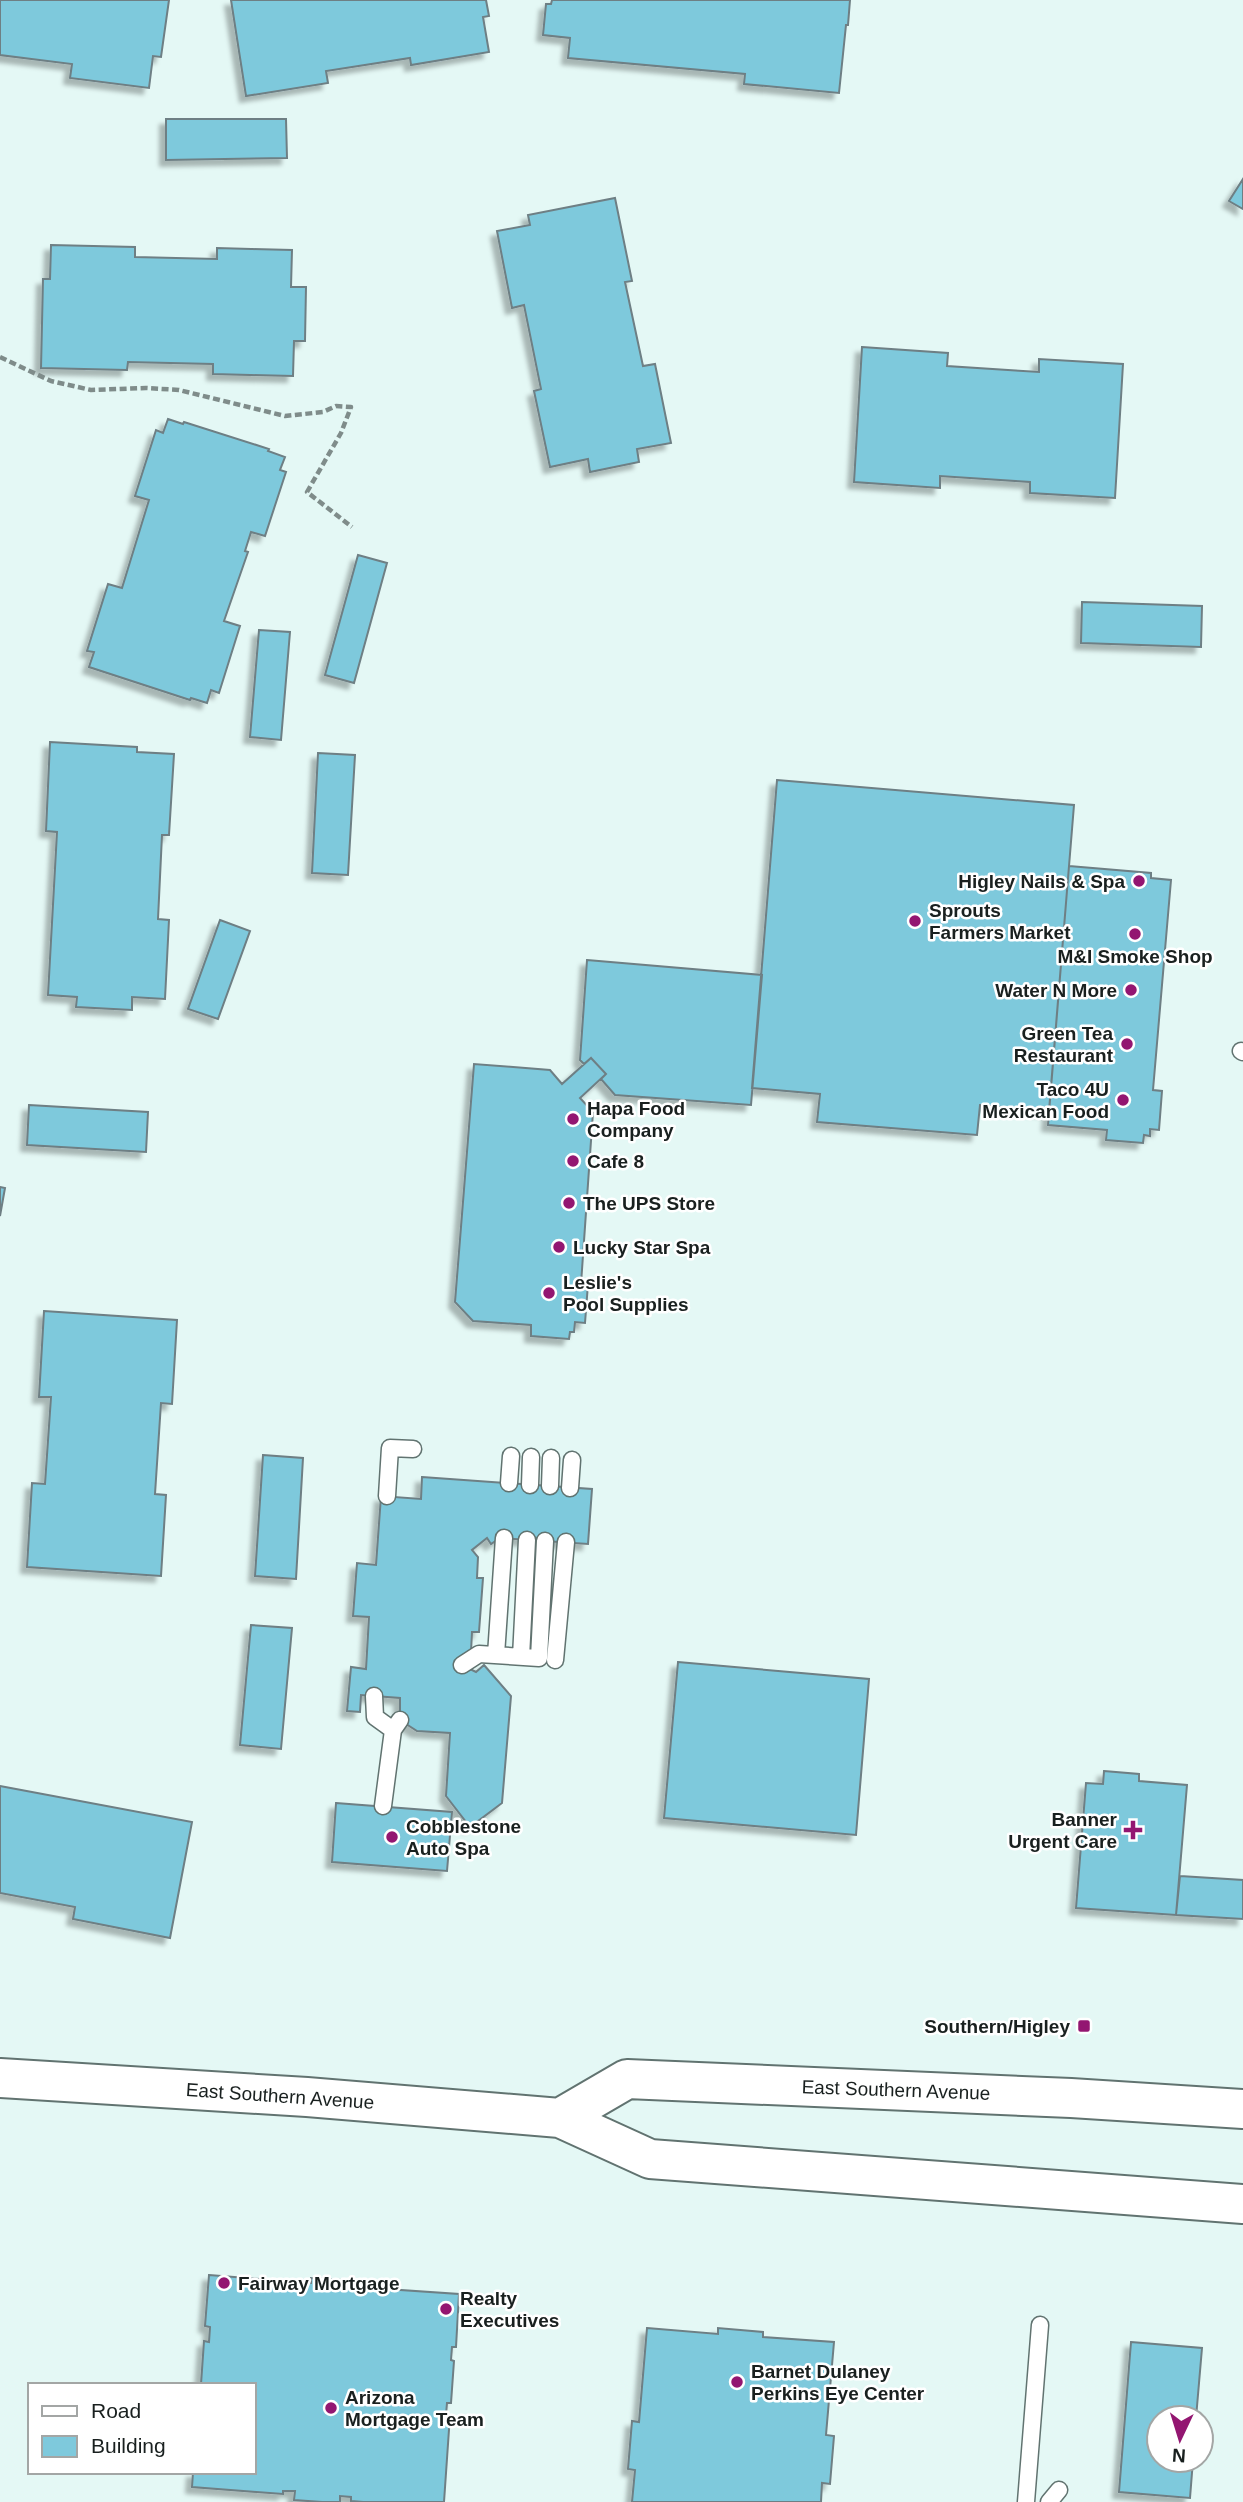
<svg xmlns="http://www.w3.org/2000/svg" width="1243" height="2502" font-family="Helvetica,sans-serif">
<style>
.building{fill:#7ec9dc;stroke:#6e7f84;stroke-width:2;filter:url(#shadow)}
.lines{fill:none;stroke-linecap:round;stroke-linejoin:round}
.lane-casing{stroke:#617370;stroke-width:19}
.secondary-casing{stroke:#617370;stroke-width:42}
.path{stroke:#7f8c8a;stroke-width:4.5;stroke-dasharray:7 3.5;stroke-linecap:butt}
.lane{stroke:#fff;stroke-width:16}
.secondary{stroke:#fff;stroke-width:38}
.poi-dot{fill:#931671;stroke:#fff;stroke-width:2.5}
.labels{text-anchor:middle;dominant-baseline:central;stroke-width:5;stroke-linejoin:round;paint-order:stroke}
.poi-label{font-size:19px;font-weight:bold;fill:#19201f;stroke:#fff;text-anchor:start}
.street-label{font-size:19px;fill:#19201f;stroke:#fff}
</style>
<defs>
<filter id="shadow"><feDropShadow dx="-6" dy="6" stdDeviation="2" flood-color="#0004"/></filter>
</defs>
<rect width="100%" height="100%" fill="#e4f8f5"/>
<!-- building -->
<path class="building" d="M0 0H169L161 57 153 56 149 88 70 78 72 64 0 55Z
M231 0H486L489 16 483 17 489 52 411 65 410 58 326 71 328 83 246 96Z
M552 0H850L848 25H846L839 93 744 84 745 74 568 58 570 38 543 35 546 4H551Z
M166 119H286L287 158 166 160Z
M1243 179V209L1229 201Z
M615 198 632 281 625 282 643 366 655 364 671 443 637 449 639 462 590 472 588 459 550 467 534 391 541 389 524 305 512 308 497 231 530 225 528 215Z
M51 245 135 247V257L217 259V248L292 250 291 287H306L305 341H294L293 376 213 374V364L128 362 127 370 41 368 43 279H50Z
M862 347 948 353 947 366 1039 372V359L1123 364 1115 498 1030 493V482L940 476V488L854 482Z
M168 419 183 424 184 422 269 449 268 451 285 457 280 470 286 472 265 536 251 532 245 551 248 552 224 621 240 626 219 693 211 690 207 703 191 698 190 700 89 667 94 652 87 651 108 584 122 588 149 500 135 496 156 430 163 433Z
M358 555 387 563 354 683 325 675Z
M1082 602 1202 606 1201 647 1081 643Z
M259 630 290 632 281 740 250 737Z
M50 742 137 747V752L174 754 169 835H162L158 919 169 920 165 999 132 997V1010L76 1007 77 997 48 995 57 832 46 831Z
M318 753 355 755 348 875 312 873Z
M777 780 1074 805 1049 1111 980 1105 977 1135 817 1122 820 1094 752 1088Z
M1069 866 1151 873V878L1171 880 1153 1090 1162 1091 1159 1130 1150 1129V1136L1144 1135 1143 1143 1106 1140 1107 1130 1048 1125Z
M220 920 250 931 218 1019 188 1009Z
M587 960 762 975 751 1105 615 1095 601 1079 606 1074 591 1058 584 1064 580 1060Z
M591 1058 606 1074 580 1098 593 1112 581 1284H588L585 1323 575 1322 574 1332H570L569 1339 531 1336V1325L473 1321 455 1302 474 1064 550 1070 562 1084Z
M29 1105 148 1112 146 1152 27 1145Z
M0 1187 5 1188 0 1216Z
M44 1311 177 1320 172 1404 161 1403 155 1494 166 1495 161 1576 27 1567 32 1483 45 1484 51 1397H39Z
M263 1455 303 1458 296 1579 255 1576Z
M422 1477 592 1489 588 1544 500 1538 491 1544 487 1538 472 1550 478 1557 477 1578H483L479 1632H472L471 1652 462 1665 476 1672 484 1665 511 1696 502 1803 470 1827 446 1796 450 1733 417 1731 400 1720V1698L361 1695 360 1712 347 1711 351 1667 366 1669 369 1617 353 1616 357 1563 376 1565 381 1496 421 1499Z
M251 1625 292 1628 281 1749 240 1745Z
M678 1662 869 1679 856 1835 664 1818Z
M1104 1771 1139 1774V1781L1187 1785 1176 1915 1076 1908 1086 1783 1103 1784Z
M0 1786 192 1822 170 1938 73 1919 75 1907 0 1893Z
M336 1803 452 1812 447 1871 332 1862Z
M1180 1876 1243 1880V1919L1176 1915Z
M209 2275 311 2283V2278L358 2281 357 2287 459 2294 456 2347H452L451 2360 454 2361 451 2403H447L446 2415H450L444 2502H363L351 2501V2497L340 2496V2502H322L294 2500 295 2491H283V2494L192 2487 193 2472H254V2385L201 2384 204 2341 209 2342 210 2327 205 2326Z
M647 2328 718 2334V2328L763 2332V2337L834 2342 826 2435 834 2436 830 2484 822 2483 821 2502H632L635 2470 628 2469 632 2421 639 2422Z
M1131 2342 1202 2348 1196 2418H1159V2460H1193L1190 2498 1119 2492Z"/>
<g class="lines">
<!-- lane casing -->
<g class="lane-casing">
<path id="lane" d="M1241 1051 1243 1052
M509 1483 511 1456
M530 1485 531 1457
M550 1486 551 1458
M570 1488 572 1460
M387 1496 390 1448 413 1449
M496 1655 504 1538
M521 1657 527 1540
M555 1660 566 1542
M462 1665 479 1654 539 1658 545 1541
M374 1696 375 1717 393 1730
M383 1806 393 1730 400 1720
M1026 2502 1040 2325
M1049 2502 1059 2490"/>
</g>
<!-- secondary casing -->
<g class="secondary-casing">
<path id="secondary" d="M0 2078 307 2097 560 2118 650 2159 1243 2204
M560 2118 627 2079 1071 2098 1243 2109"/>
</g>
<!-- path -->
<path class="path" d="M0 357 51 381 91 390 146 388 179 390 285 416 323 412 336 406 351 407 341 433 307 492 352 527"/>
<!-- lane -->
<use href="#lane" class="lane"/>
<!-- secondary -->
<use href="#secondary" class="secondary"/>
</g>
<!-- markers -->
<g class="poi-dot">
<circle cx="1139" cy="881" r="7"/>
<circle cx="915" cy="921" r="7"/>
<circle cx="1135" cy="934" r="7"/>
<circle cx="1131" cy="990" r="7"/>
<circle cx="1127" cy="1044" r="7"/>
<circle cx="1123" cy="1100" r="7"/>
<circle cx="573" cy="1119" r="7"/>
<circle cx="573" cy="1161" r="7"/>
<circle cx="569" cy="1203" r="7"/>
<circle cx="559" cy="1247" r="7"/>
<circle cx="549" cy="1293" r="7"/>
<path d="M1129.5 1819.5h7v7h7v7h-7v7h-7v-7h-7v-7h7z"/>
<circle cx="392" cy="1837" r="7"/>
<rect x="1077" y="2019" width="14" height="14" rx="3.5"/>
<circle cx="224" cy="2283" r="7"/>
<circle cx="446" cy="2309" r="7"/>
<circle cx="737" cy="2382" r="7"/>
<circle cx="331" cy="2408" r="7"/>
</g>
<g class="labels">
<!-- poi labels -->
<g class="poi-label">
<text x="1125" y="881" text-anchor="end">Higley Nails &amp; Spa</text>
<text x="929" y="910">Sprouts<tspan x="929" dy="22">Farmers Market</tspan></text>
<text x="1135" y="956" text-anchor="middle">M&amp;I Smoke Shop</text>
<text x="1117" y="990" text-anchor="end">Water N More</text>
<text x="1113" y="1033" text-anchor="end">Green Tea<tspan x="1113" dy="22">Restaurant</tspan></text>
<text x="1109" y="1089" text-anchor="end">Taco 4U<tspan x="1109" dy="22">Mexican Food</tspan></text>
<text x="587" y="1108">Hapa Food<tspan x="587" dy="22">Company</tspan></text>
<text x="587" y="1161">Cafe 8</text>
<text x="583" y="1203">The UPS Store</text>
<text x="573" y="1247">Lucky Star Spa</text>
<text x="563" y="1282">Leslie's<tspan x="563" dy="22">Pool Supplies</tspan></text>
<text x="1117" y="1819" text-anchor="end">Banner<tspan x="1117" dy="22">Urgent Care</tspan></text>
<text x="406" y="1826">Cobblestone<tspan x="406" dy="22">Auto Spa</tspan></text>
<text x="1070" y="2026" text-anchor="end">Southern/Higley</text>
<text x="238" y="2283">Fairway Mortgage</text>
<text x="460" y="2298">Realty<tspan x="460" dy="22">Executives</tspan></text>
<text x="751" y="2371">Barnet Dulaney<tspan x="751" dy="22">Perkins Eye Center</tspan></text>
<text x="345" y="2397">Arizona<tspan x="345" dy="22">Mortgage Team</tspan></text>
</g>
<!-- street labels -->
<g class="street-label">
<text transform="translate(896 2090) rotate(2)">East Southern Avenue</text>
<text transform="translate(280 2096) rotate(4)">East Southern Avenue</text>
</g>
</g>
<!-- legend -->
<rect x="28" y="2383" width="228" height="91" fill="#ffffff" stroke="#a3a6a5" stroke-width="2"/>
<rect x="42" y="2406" width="35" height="10" fill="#ffffff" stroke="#a3a6a5" stroke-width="2"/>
<text x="91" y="2418" font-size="21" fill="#19201f">Road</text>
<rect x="42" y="2436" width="35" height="21" fill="#7ec9dc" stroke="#a3a6a5" stroke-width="2"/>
<text x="91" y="2453" font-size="21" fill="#19201f">Building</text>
<!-- north arrow -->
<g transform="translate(1180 2439) rotate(184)"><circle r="33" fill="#ffffff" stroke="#a3a6a5" stroke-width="2"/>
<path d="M0-5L12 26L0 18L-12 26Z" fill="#931671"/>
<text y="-10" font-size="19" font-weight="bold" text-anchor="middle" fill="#19201f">N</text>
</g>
</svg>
